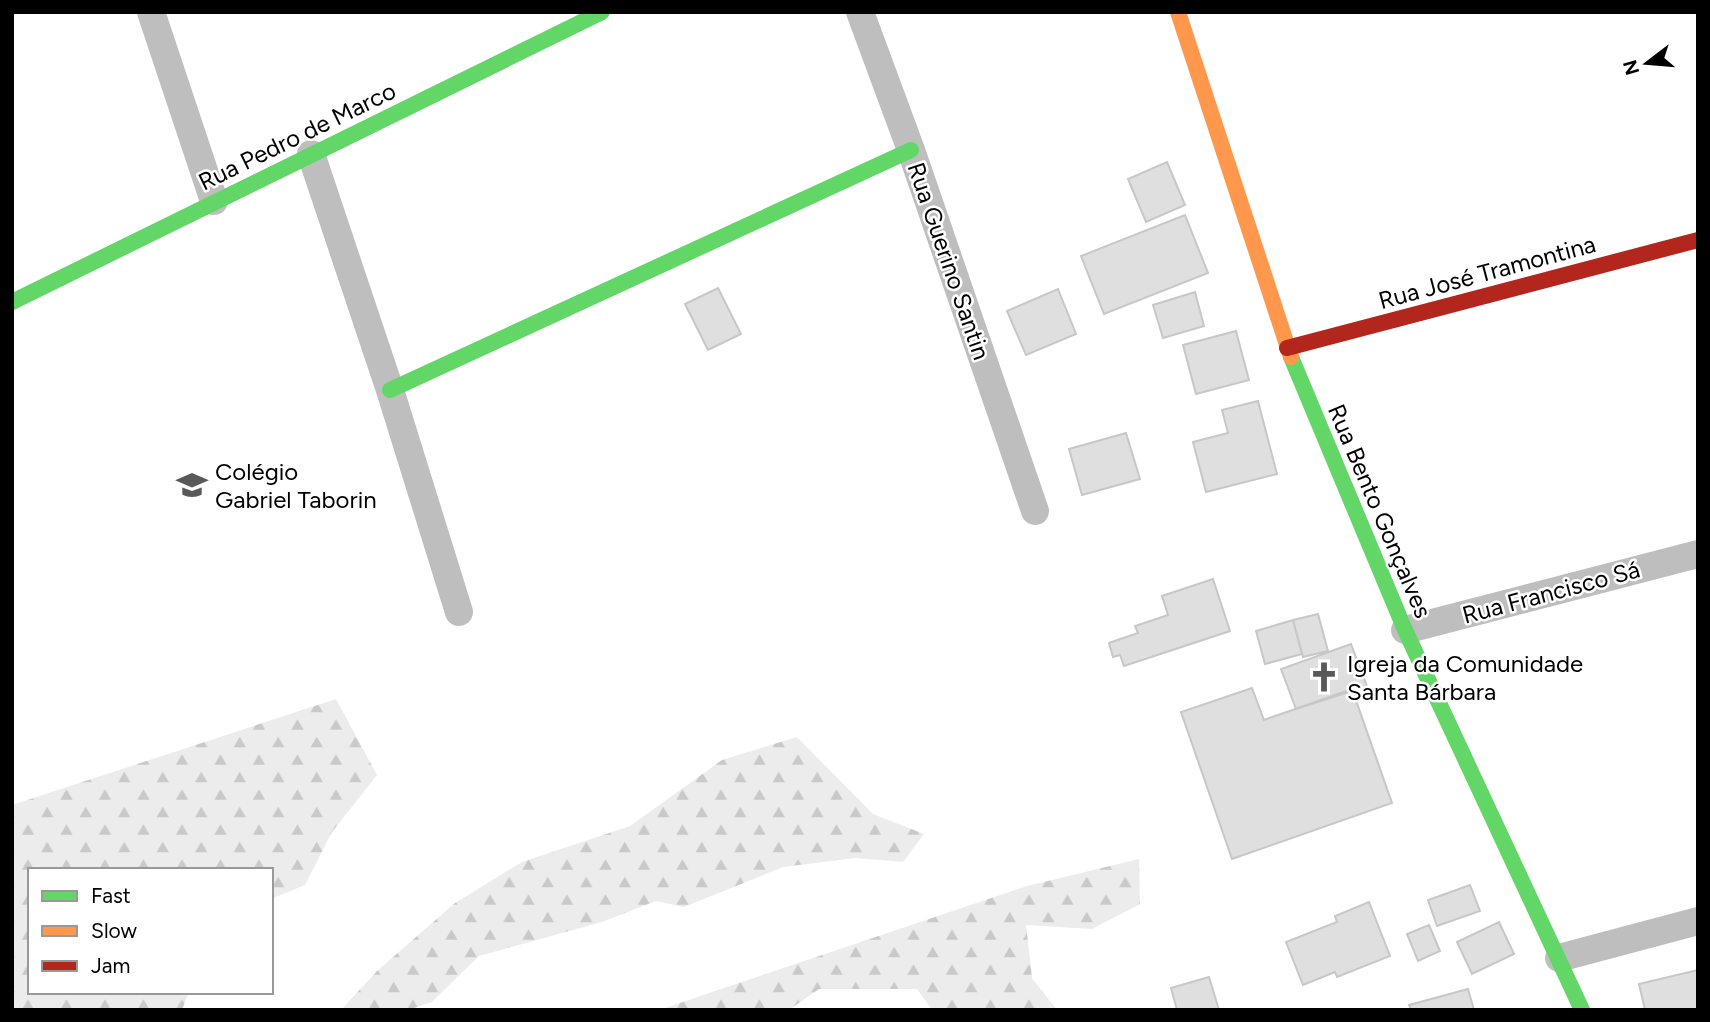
<svg xmlns="http://www.w3.org/2000/svg" width="1710" height="1022" font-family="Figtree,sans-serif">
<style>
.forest{fill:url(#forest-firs)}
.building{fill:#dfdfdf;stroke:#c7c7c7;stroke-width:2}
.lines{fill:none;stroke-linecap:round;stroke-linejoin:round}
.street{stroke:#bebebe;stroke-width:28}
.fast{stroke:#63d668;stroke-width:16}
.slow{stroke:#ff974d;stroke-width:16}
.jam{stroke:#b3261e;stroke-width:16}
.labels{text-anchor:middle;dominant-baseline:central;stroke-width:5;stroke-linejoin:round;paint-order:stroke}
.street-label{font-size:24px;fill:#000;stroke:#fff}
.poi-label{font-size:24px;fill:#000;stroke:#fff;text-anchor:start}
</style>
<defs>
<pattern id="forest-firs" width="22" height="20" patternUnits="userSpaceOnUse" patternTransform="scale(1.75)"><rect width="22" height="20" fill="#ececec"/><path d="M5 1l3.5 6h-7zM16 11l3.5 6h-7z" fill="#c9c9c9"/></pattern>
</defs>
<rect width="100%" height="100%" fill="#fff"/>
<!-- forest -->
<path class="forest" d="M336 699 377 775 332 832 305 885 271 899V870H30V992H189L182 1010H12V805Z
M797 737 873 814 924 834 903 862 855 858 783 867 684 907 656 901 602 922 479 956 432 1002 408 1010H341L377 971 455 903 522 862 630 826 722 760Z
M1139 859 1140 904 1092 929 1026 925 1032 978 1057 1010H932L917 989H819L789 1010H659L1027 886Z"/>
<!-- building -->
<path class="building" d="M1167 162 1185 205 1146 222 1128 179Z
M1185 215 1208 273 1104 314 1081 256Z
M718 288 741 334 708 350 685 304Z
M1058 289 1076 334 1026 355 1007 311Z
M1195 292 1204 326 1163 338 1153 305Z
M1236 331 1249 380 1196 394 1183 345Z
M1258 401 1277 474 1206 492 1193 442 1228 433 1222 410Z
M1126 433 1140 479 1082 495 1069 449Z
M1213 579 1230 631 1124 666 1120 655 1113 657 1109 643 1138 633 1135 626 1168 615 1162 596Z
M1318 614 1328 651 1303 657 1293 620Z
M1293 620 1302 654 1265 664 1256 631Z
M1351 644 1367 686 1296 709 1281 669Z
M1252 688 1264 720 1352 689 1392 803 1232 859 1181 712Z
M1470 885 1480 911 1437 926 1428 900Z
M1369 902 1390 956 1337 977 1335 972 1303 985 1286 942 1337 922 1335 916Z
M1499 922 1514 954 1472 974 1457 942Z
M1429 925 1440 951 1418 961 1407 934Z
M1698 970V1010H1645L1639 984Z
M1209 977 1219 1010H1177L1171 988Z
M1468 989 1474 1010H1411L1409 1005Z"/>
<g class="lines">
<!-- street -->
<path class="street" d="M151 12 214 201
M860 12 911 150 1035 511
M311 154 390 390 459 612
M1405 630 1698 554
M1559 958 1698 921"/>
<!-- fast -->
<path class="fast" d="M12 302 602 12
M1291 357 1405 630 1582 1010
M390 390 911 150"/>
<!-- slow -->
<path class="slow" d="M1178 12 1291 357"/>
<!-- jam -->
<path class="jam" d="M1287 348 1698 240"/>
</g>
<!-- icons -->
<defs>
<g id="school-bare" transform="scale(2.415)"><path d="M0-5L7-2L0 1L-7-2ZM-4 1L0 2.5L4 1V4Q0 6-4 4Z" fill="#595959" stroke="#fff" stroke-width="2.5" paint-order="stroke"/></g>
<g id="church-bare" transform="scale(2.415)"><path d="M-1.2-6h2.4v3.5h3.3v2.4h-3.3V6h-2.4V-.1h-3.3v-2.4h3.3Z" fill="#595959" stroke="#fff" stroke-width="2.5" paint-order="stroke"/></g>
</defs>
<g fill-rule="evenodd">
<use href="#school-bare" x="192" y="485"/>
<use href="#church-bare" x="1324" y="677"/>
</g>
<g class="labels">
<!-- street labels -->
<g class="street-label">
<text transform="translate(297 136) rotate(-26)">Rua Pedro de Marco</text>
<text transform="translate(949 261) rotate(71)">Rua Guerino Santin</text>
<text transform="translate(1487 272) rotate(-15)">Rua José Tramontina</text>
<text transform="translate(1380 511) rotate(67)">Rua Bento Gonçalves</text>
<text transform="translate(1551 592) rotate(-15)">Rua Francisco Sá</text>
</g>
<!-- poi labels -->
<g class="poi-label">
<text x="215" y="471">Colégio<tspan x="215" dy="28">Gabriel Taborin</tspan></text>
<text x="1347" y="663">Igreja da Comunidade<tspan x="1347" dy="28">Santa Bárbara</tspan></text>
</g>
</g>
<!-- border -->
<rect width="1710" height="1022" fill="none" stroke="#000000" stroke-width="28"/>
<!-- legend -->
<rect x="28" y="868" width="245" height="126" fill="#ffffff" stroke="#999999" stroke-width="2"/>
<rect x="42" y="891" width="35" height="10" fill="#63d668" stroke="#999999" stroke-width="2"/>
<text x="91" y="903" font-size="21" fill="#000000">Fast</text>
<rect x="42" y="926" width="35" height="10" fill="#ff974d" stroke="#999999" stroke-width="2"/>
<text x="91" y="938" font-size="21" fill="#000000">Slow</text>
<rect x="42" y="961" width="35" height="10" fill="#b3261e" stroke="#999999" stroke-width="2"/>
<text x="91" y="973" font-size="21" fill="#000000">Jam</text>
<!-- north arrow -->
<g transform="translate(1647 63) rotate(254)" stroke="#ffffff" stroke-width="5" paint-order="stroke">
<path d="M0-5L12 26L0 18L-12 26Z" fill="#000000"/>
<text y="-10" font-size="19" font-weight="bold" text-anchor="middle" fill="#000000">N</text>
</g>
</svg>
